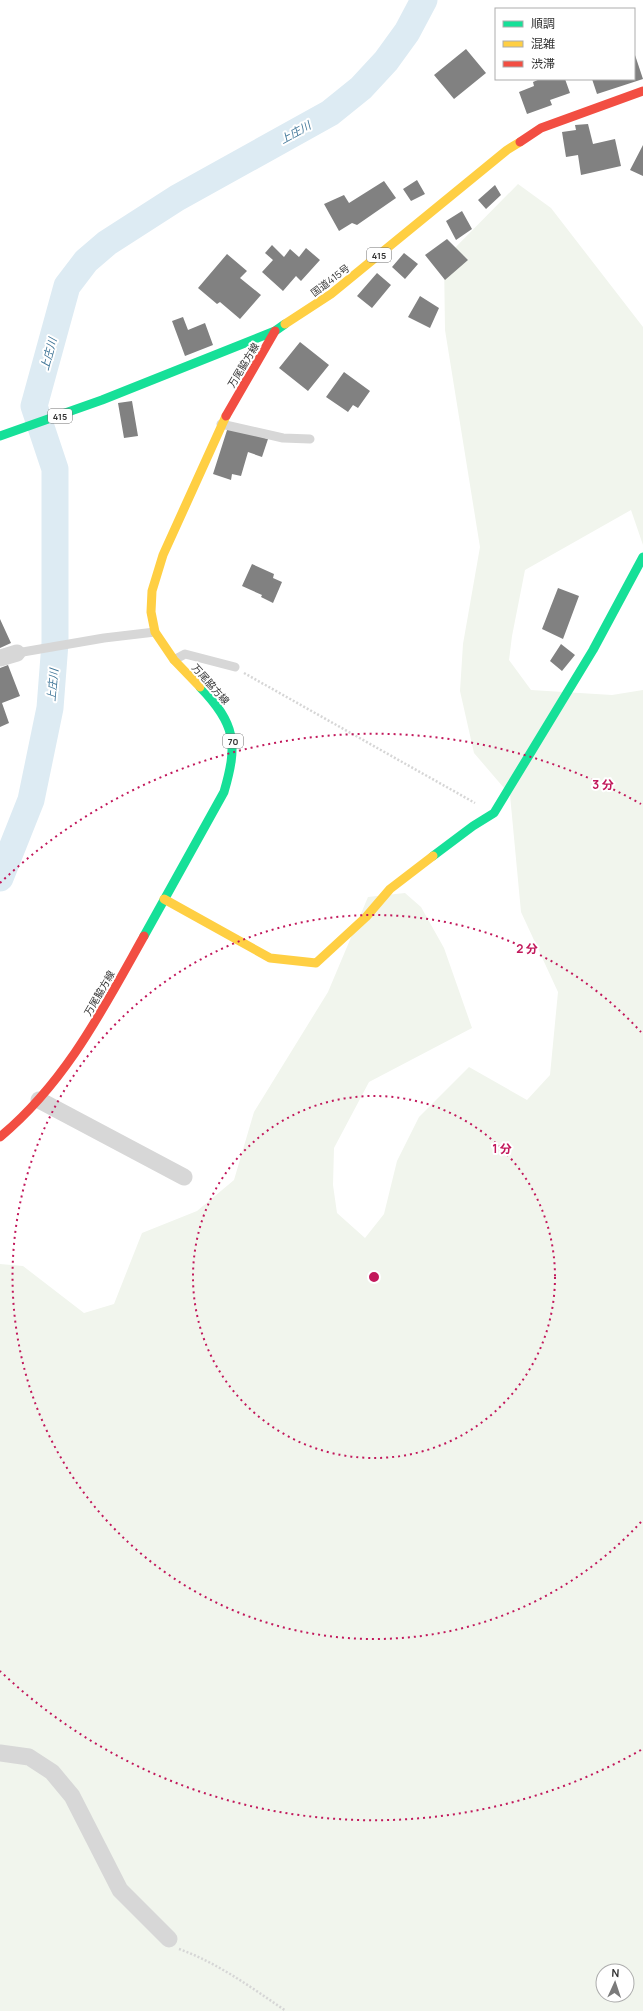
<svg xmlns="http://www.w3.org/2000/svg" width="643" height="2011" font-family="Manrope,'Noto Sans JP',sans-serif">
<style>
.green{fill:#f1f5ed;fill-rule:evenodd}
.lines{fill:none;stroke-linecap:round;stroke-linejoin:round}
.river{stroke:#ddebf3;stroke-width:27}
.building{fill:#818181}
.path{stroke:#d6d6d6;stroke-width:2.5;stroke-dasharray:2 2;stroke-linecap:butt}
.lane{stroke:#d7d7d7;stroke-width:9}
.street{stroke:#d7d7d7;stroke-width:17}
.fast{stroke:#16e098;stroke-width:9}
.slow{stroke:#ffcf43;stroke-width:9}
.jam{stroke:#f24e42;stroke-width:9}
.ring{fill:none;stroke:#c2185b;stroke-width:2;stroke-dasharray:2 4}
.labels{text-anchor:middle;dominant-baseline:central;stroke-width:4;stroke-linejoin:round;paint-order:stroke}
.shield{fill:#fff;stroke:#707070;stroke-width:1}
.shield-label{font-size:9px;font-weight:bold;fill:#333}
.street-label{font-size:10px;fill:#333;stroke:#fff}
.water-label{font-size:11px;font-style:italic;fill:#3f7597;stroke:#fff}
.centre{fill:#c2185b;stroke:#fff;stroke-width:2}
.ring-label{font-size:12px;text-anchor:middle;font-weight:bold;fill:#c2185b;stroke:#fff;stroke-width:4;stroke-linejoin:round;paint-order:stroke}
</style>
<rect width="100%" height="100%" fill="#fff"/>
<!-- green -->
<path class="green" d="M518 184 551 208 643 327V545L631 510 525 570 512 636 509 660 531 690 612 695 643 690V2011H0V1264L23 1266 84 1313 114 1304 142 1233 197 1211 234 1180 254 1112 328 992 368 897 405 893 421 907 444 948 472 1028 369 1082 334 1148 333 1185 337 1213 365 1238 384 1214 397 1161 419 1117 469 1067 527 1100 550 1075 558 992 521 912 510 795 474 753 460 691 463 644 480 547 445 330 444 259ZM603 1971H627V1995H603Z"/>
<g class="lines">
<!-- river -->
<path class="river" d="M0 878 31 800 50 708 55 643V469L34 406 67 286 86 261 107 243 177 198 330 113 361 88 386 61 407 32 424 0"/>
</g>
<!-- building -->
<path class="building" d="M466 49 486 73 454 99 434 75Z
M634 52 643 79 597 94 592 79H634Z
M540 79H565L570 93 550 100 552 105 527 114 519 92 534 86 533 82Z
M588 124 593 144 615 139 621 166 581 175 578 155 566 157 562 132 576 130 575 125Z
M643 145V176L630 170Z
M417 180 425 194 411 201 403 189Z
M384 181 396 198 357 225 352 223 339 231 324 204 344 195 349 203Z
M495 185 501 195 486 209 478 200Z
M462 211 472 229 456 240 446 221Z
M447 239 468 260 445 280 425 255Z
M272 245 284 257 290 249 299 257 306 248 320 260 301 281 296 276 283 291 262 272 273 260 265 253Z
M404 253 418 264 405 279 392 267Z
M227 254 247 271 240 278 261 295 240 319 220 302 217 304 198 288Z
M377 273 391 285 372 308 357 296Z
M420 296 439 308 430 328 408 317Z
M183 317 188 330 205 323 213 345 185 356 172 321Z
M300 342 329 365 308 391 279 368Z
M344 372 370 391 358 408 353 405 348 412 326 397Z
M132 401 138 436 124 438 118 403Z
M228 427 268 439 262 457 248 452 241 476 232 474 231 480 213 474Z
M252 564 274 574 273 578 282 582 273 603 261 597 262 595 242 586Z
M558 588 579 596 563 639 542 629Z
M0 619 11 643 0 648Z
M561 644 575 655 562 671 550 661Z
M8 665 20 696 2 703 9 723 0 727V668Z"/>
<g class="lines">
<!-- path -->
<path class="path" d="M244 673 475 803
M179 1949C218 1963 252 1988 286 2011"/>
<!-- lane -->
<path class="lane" d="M221 424 283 438 310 439
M17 653 104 638 155 632
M174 660 185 654 235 667"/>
<!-- street -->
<path class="street" d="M0 658 17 653
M39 1100 184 1177
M0 1753 29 1757 52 1772 72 1796 120 1890 169 1939"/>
<!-- fast -->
<path class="fast" d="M0 436 102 400 275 331 285 324
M433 856 473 826 494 813 593 650 643 557
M144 936 224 792C238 744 236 724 200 687"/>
<!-- slow -->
<path class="slow" d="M285 324 331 294 507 150 520 142
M200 687 174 660 155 632 151 612 152 591 163 555 226 416
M164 899 270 958 316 963 366 917 390 889 433 856"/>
<!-- jam -->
<path class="jam" d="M520 142 541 128 643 91
M226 416 275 331
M0 1137C66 1082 103 1009 144 936"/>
</g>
<!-- distance rings -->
<g class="ring">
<circle cx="374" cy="1277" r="181"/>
<path d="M641 1522A362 362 0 1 1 641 1032"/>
<path d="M641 1750A543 543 0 0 1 0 1671M0 883A543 543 0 0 1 641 804"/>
</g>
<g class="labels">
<!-- shield labels -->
<g class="shield">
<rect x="367" y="248" width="24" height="14" rx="3"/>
<rect x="48" y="409" width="24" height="14" rx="3"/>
<rect x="223" y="734" width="20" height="14" rx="3"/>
</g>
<g class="shield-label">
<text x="379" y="255">415</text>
<text x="60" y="416">415</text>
<text x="233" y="741">70</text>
</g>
<!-- street labels -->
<g class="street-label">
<text transform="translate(330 280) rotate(-37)">国道415号</text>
<text transform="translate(243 365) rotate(-59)">万尾脇方線</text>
<text transform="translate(211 684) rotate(48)">万尾脇方線</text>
<text transform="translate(99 993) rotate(-60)">万尾脇方線</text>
</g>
<!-- water labels -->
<g class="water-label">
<text transform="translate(295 132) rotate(-29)">上庄川</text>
<text transform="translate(48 354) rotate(-75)">上庄川</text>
<text transform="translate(52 685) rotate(-85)">上庄川</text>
</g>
</g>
<circle cx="374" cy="1277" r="6" class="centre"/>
<g class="ring-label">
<text x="603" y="789">3 分</text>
<text x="527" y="953">2 分</text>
<text x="502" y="1153">1 分</text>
</g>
<!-- legend -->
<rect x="495" y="8" width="140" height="72" fill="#ffffff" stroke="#adadad"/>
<rect x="503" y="21" width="20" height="6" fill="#16e098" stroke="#adadad"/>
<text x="531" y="28" font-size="12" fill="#333333">順調</text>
<rect x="503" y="41" width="20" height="6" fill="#ffcf43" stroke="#adadad"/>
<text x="531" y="48" font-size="12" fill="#333333">混雑</text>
<rect x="503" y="61" width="20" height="6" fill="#f24e42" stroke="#adadad"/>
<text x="531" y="68" font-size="12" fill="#333333">渋滞</text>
<!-- north arrow -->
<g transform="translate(615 1983) rotate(3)"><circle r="19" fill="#ffffff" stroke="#adadad"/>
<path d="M0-3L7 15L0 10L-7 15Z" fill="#7a7a7a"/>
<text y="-6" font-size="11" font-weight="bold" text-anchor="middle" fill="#333333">N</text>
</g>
</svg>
